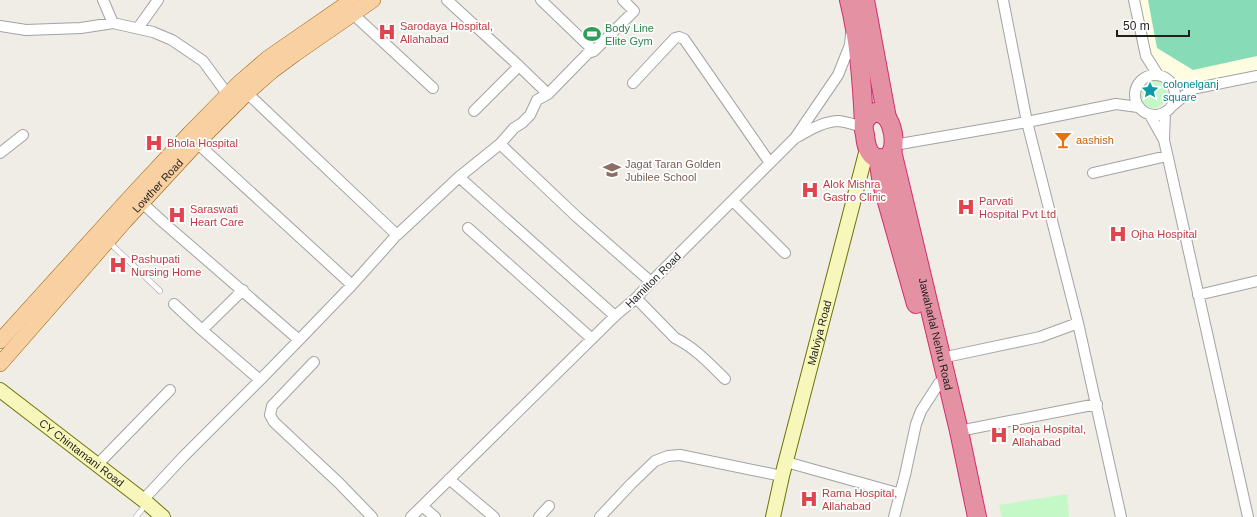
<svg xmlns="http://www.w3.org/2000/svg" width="1257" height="517" font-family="Arial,sans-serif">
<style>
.education{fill:#fefde1}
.park{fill:#c5f8c7}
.pitch{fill:#87dcb7}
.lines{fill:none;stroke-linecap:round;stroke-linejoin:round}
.lane-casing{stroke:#a3a3a3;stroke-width:6}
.street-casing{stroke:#a3a3a3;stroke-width:12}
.secondary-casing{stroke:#6d7409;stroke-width:16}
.primary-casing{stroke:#966005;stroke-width:16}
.highway-casing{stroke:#d52c6d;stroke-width:20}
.lane{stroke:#fff;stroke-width:5}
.street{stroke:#fff;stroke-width:10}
.secondary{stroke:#f7f7bc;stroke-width:14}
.primary{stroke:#f9d0a2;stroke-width:15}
.highway{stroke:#e491a4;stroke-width:18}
.labels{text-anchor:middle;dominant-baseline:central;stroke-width:3.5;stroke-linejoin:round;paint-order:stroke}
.health-label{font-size:11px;fill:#be3a42;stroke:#fff;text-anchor:start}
.leisure-label{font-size:11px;fill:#27864d;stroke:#fff;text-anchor:start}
.culture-label{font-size:11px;fill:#0d838f;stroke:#fff;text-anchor:start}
.food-label{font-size:11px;fill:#c56008;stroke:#fff;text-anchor:start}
.education-label{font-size:11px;fill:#785e54;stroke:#fff;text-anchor:start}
.street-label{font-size:11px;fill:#1f1f1f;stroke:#fff}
</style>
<rect width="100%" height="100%" fill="#f0ece6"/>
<!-- education -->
<path class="education" d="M1134 0H1257V76L1192 89 1171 83 1162 77 1146 56Z"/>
<!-- park -->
<path class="park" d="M1139 94a14 14 0 1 1 28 0a14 14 0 1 1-28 0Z
M1067 494 1069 517H1002L999 505Z"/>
<!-- pitch -->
<path class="pitch" d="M1148 0H1257V56L1193 70 1157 48Z"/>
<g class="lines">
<!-- lane casing -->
<g class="lane-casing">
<path id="lane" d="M109 242 160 291
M136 517 147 503"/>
</g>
<!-- street casing -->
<g class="street-casing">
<path id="street" d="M103 0 113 23
M447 0 519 66 548 94
M541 0 594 51
M1003 0 1027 122 1078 323 1121 517
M1134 0 1146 56 1158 75
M353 14 433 88
M0 26 26 30 81 28 113 23 153 32 172 40 203 61 228 95
M138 28 158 0
M1135 95a20 20 0 1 1 40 0a20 20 0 1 1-40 0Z
M633 83 675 38 679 37 684 39 770 163
M247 93 397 235 459 177 500 144 514 128 522 123 530 115 537 100 548 94 588 53 594 51 634 11 623 0
M1171 107 1192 89 1257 76
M474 111 519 66
M1150 115 1164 140 1248 517
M797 137C810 130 824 121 839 121 847 122 855 125 864 127
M1164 140 1165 112
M197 143 352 285 394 238
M500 144 577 217 651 282
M894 145 1027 122 1116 104 1138 107
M0 153 23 135
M1093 173 1167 156
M459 177 615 316
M138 199 164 223 299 340 352 285
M733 201 785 253
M468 228 592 339
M243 290 202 330 260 380 299 340
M1198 295 1257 281
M636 298 675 338C694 347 710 364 725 379
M174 304 202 330
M941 358 1040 337 1078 323
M314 362 272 406 270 415 274 422 339 483 372 517
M959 431 1097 404
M786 462 894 492
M97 465 170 390
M449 479 494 517
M143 500 183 457 260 380
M422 506 435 517
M411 517 615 316 636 298 651 282 795 138 838 75 850 45 851 35
M539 517 549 506
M600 517 631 484 655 461 668 456 680 455 782 476
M894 517 905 475 916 424 921 411 939 383"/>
</g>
<!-- secondary casing -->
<g class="secondary-casing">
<g id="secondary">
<path id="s1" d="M0 390 147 503 163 517"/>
<path id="s2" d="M773 517 782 476 867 149"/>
</g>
</g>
<!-- primary casing -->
<g class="primary-casing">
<g id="primary">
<path d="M0 341 133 194 190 133 239 83 268 58 352 0"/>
<path id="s3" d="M0 364 125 221 197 143 247 93 272 71 295 54 373 0"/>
</g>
</g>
<!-- highway casing -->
<g class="highway-casing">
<g id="highway">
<path d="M849 0C859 40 862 82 864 124"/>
<path d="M865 0 887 118"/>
<path d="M875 112C879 113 883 114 886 117 894 125 899 155 884 158 869 161 866 146 865 135 864 131 863 127 864 123 867 117 870 114 875 112Z"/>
<path id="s4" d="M892 151 959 431 977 517"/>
<path d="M878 158 882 184 916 304"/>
</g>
</g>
<!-- lane -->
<use href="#lane" class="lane"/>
<!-- street -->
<use href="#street" class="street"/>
<!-- secondary -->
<use href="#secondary" class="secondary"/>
<!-- primary -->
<use href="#primary" class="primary"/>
<!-- highway -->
<use href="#highway" class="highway"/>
</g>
<!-- icons -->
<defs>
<g id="hospital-bare" transform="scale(1.38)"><path d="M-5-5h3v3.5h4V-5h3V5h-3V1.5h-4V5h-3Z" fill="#e0444e" stroke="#fff" stroke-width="2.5" paint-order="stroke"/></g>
<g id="stadium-bare" transform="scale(1.38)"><path d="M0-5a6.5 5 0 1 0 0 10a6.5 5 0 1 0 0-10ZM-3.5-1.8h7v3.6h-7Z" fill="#2e9e5b" stroke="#fff" stroke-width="2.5" paint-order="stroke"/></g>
<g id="sight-bare" transform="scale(1.38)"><path d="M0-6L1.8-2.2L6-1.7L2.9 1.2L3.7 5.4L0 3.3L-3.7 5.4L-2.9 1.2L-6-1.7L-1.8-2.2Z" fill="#0f9aa8" stroke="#fff" stroke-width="2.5" paint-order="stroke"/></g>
<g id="bar-bare" transform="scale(1.38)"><path d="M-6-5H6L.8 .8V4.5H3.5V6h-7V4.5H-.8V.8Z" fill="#e8710a" stroke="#fff" stroke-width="2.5" paint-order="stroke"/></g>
<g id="school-bare" transform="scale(1.38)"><path d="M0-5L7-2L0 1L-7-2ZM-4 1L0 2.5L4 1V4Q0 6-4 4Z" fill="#8d6e63" stroke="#fff" stroke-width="2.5" paint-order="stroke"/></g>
</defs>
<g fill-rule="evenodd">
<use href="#hospital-bare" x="387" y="32"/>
<use href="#stadium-bare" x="592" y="34"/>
<use href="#sight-bare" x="1150" y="90"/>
<use href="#bar-bare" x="1063" y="140"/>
<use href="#hospital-bare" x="154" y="143"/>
<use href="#school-bare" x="612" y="170"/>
<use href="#hospital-bare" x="810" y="190"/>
<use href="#hospital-bare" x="966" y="207"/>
<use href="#hospital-bare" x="177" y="215"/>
<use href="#hospital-bare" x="1118" y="234"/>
<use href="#hospital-bare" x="118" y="265"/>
<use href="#hospital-bare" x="999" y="435"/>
<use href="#hospital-bare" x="809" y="499"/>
</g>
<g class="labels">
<!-- health labels -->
<g class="health-label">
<text x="400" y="26">Sarodaya Hospital,<tspan x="400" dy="13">Allahabad</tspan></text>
<text x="167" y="143">Bhola Hospital</text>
<text x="823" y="184">Alok Mishra<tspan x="823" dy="13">Gastro Clinic</tspan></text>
<text x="979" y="201">Parvati<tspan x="979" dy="13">Hospital Pvt Ltd</tspan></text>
<text x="190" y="209">Saraswati<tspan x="190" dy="13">Heart Care</tspan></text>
<text x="1131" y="234">Ojha Hospital</text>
<text x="131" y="259">Pashupati<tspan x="131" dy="13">Nursing Home</tspan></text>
<text x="1012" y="429">Pooja Hospital,<tspan x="1012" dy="13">Allahabad</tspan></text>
<text x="822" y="493">Rama Hospital,<tspan x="822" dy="13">Allahabad</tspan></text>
</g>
<!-- leisure labels -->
<g class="leisure-label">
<text x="605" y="28">Body Line<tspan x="605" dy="13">Elite Gym</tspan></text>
</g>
<!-- culture labels -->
<g class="culture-label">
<text x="1163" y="84">colonelganj<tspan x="1163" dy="13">square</tspan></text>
</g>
<!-- food labels -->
<g class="food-label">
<text x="1076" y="140">aashish</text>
</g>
<!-- education labels -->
<g class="education-label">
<text x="625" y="164">Jagat Taran Golden<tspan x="625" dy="13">Jubilee School</tspan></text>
</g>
<!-- street labels -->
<g class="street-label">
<text stroke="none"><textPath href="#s3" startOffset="238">Lowther Road</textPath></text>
<text transform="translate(653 280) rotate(-45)">Hamilton Road</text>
<text stroke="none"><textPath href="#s2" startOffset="190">Malviya Road</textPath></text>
<text stroke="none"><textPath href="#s4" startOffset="188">Jawaharlal Nehru Road</textPath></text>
<text stroke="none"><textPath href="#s1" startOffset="103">CY Chintamani Road</textPath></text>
</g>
</g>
<!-- scale -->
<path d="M1117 30v6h72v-6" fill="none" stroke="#1f1f1f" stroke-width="2"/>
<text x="1123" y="30" font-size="12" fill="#1f1f1f" stroke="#ffffff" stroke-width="3" paint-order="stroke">50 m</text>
</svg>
